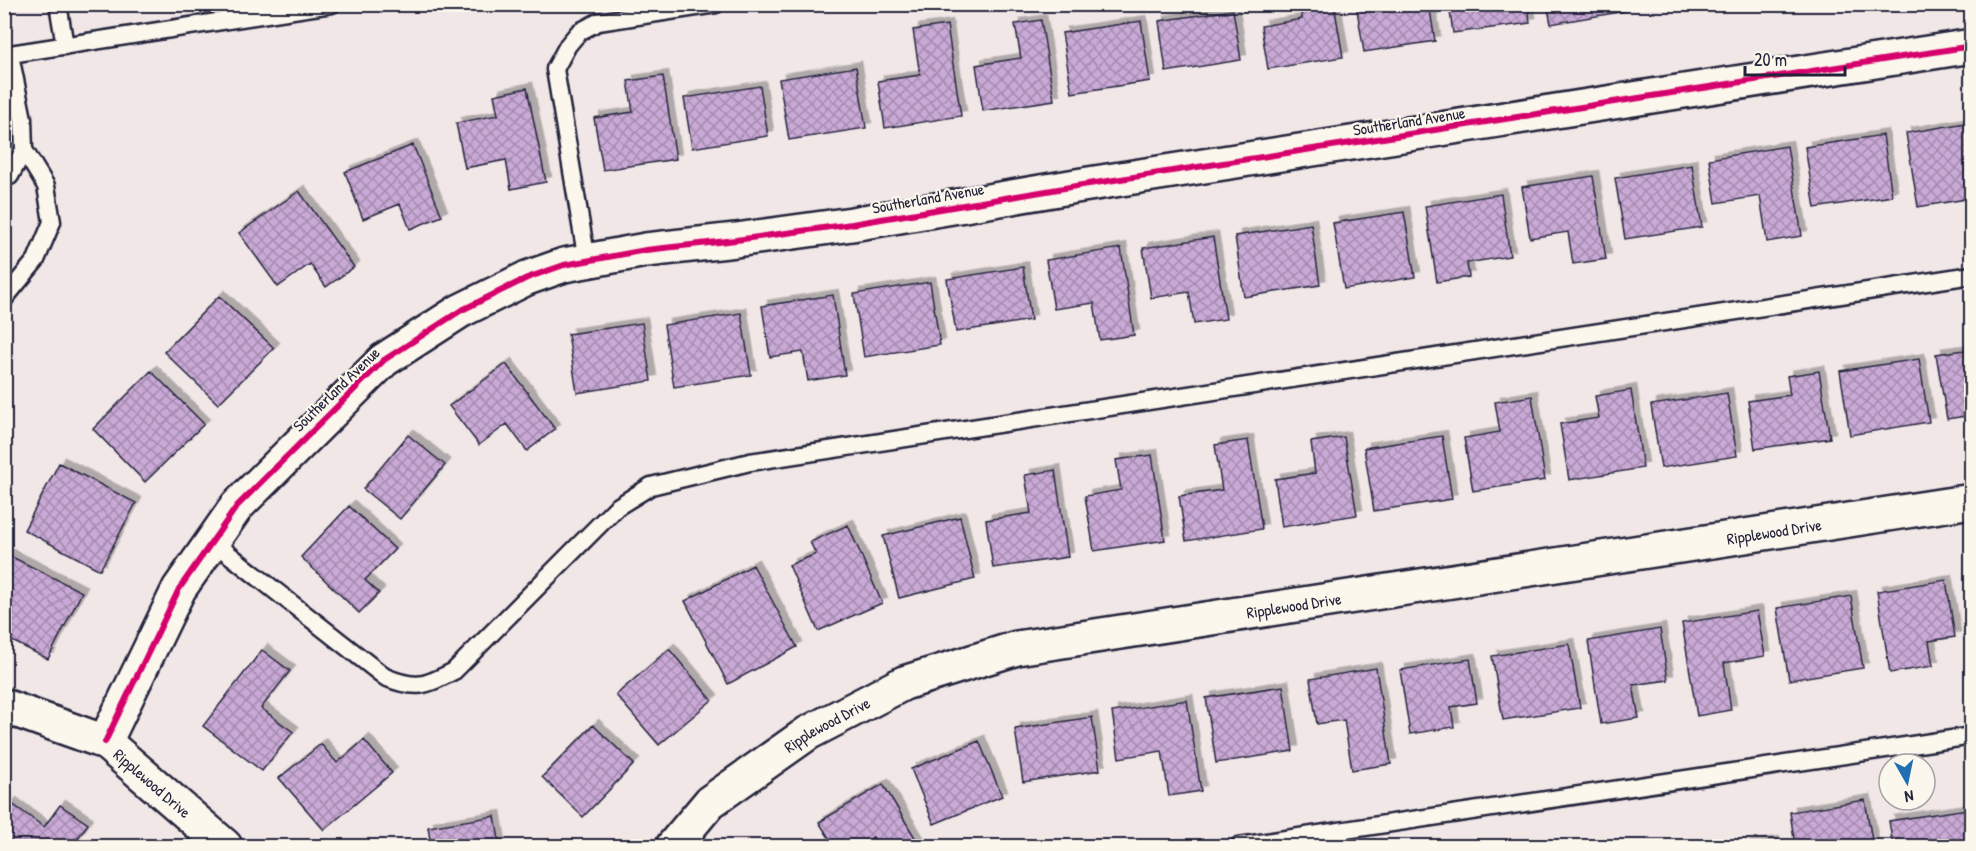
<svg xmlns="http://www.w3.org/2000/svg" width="1976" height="851" font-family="'Patrick Hand',sans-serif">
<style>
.building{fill:url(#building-cross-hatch);stroke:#22223b;stroke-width:1.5;filter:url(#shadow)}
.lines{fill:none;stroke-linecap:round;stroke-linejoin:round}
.service-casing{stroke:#22223b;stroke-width:21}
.minor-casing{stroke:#22223b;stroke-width:38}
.service{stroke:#fbf7ec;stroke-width:16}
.minor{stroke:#fbf7ec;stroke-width:33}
.cycleway-casing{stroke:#fbf7ec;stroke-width:10}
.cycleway{stroke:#d6006c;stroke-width:6}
.labels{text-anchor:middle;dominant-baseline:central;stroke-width:4.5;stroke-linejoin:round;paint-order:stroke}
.street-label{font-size:16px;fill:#22223b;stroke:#fbf7ec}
</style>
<defs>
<pattern id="building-cross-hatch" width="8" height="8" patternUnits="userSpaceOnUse" patternTransform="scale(1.5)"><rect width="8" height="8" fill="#c9a9d5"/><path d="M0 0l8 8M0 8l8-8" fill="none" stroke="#a389ae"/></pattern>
<filter id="shadow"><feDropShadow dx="5.5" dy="-5.5" stdDeviation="0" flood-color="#0004"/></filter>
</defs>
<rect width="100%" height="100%" fill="#f1e7e7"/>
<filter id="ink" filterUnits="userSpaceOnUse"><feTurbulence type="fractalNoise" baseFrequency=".0167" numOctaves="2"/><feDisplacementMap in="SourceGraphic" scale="12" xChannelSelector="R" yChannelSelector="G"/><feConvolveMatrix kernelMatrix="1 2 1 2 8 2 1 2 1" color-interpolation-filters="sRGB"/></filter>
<g filter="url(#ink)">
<!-- building -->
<path class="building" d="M1300 4H1334L1343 57 1268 69 1261 26 1302 19Z
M1356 4H1429L1435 41 1364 52Z
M1449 4H1528L1530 23 1453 33Z
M1547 4H1625L1626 11 1551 24Z
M1233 10 1241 60 1166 72 1159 21Z
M1041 20 1054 100 983 111 976 65 1021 58 1015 24Z
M1141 21 1150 81 1072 93 1062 33Z
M947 25 961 116 885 128 878 81 920 75 913 30Z
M856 67 866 128 789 140 779 79Z
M663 76 676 159 603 170 594 118 633 112 628 81Z
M760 86 768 136 692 148 684 98Z
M527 88 546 182 511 189 506 160 465 168 456 123 498 115 494 95Z
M1972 122V198L1918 207 1906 133Z
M1883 135 1892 196 1815 208 1805 147Z
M413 145 442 216 410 229 400 204 363 219 345 172Z
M1787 146 1802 236 1767 242 1760 196 1716 203 1709 159Z
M1692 165 1702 227 1625 239 1615 178Z
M1593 176 1606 259 1573 264 1568 232 1530 238 1522 187Z
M299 191 354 267 326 287 310 264 278 287 239 233Z
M1501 194 1510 256 1467 263 1469 277 1437 282 1425 206Z
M1404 212 1415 277 1344 289 1333 223Z
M1311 224 1320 285 1244 297 1235 236Z
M1213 237 1226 319 1194 324 1189 292 1151 298 1143 248Z
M1121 248 1134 335 1100 340 1094 303 1054 309 1046 260Z
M1023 267 1031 320 956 332 947 279Z
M930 282 940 345 864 357 854 294Z
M833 295 845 375 808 381 803 352 770 357 762 306Z
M219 296 274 348 218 404 164 352Z
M741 313 751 375 674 387 664 325Z
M642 323 651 381 577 393 568 334Z
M1972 349V415L1947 419 1936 354Z
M1919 359 1929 422 1850 435 1840 371Z
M506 364 555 429 527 451 507 424 479 445 449 406Z
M151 371 204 424 145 482 93 429Z
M1819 371 1830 438 1755 449 1748 401 1790 395 1787 376Z
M1631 390 1643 468 1569 480 1560 424 1599 418 1595 396Z
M1727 393 1737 456 1661 468 1651 405Z
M1532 396 1545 480 1473 491 1464 438 1500 432 1495 402Z
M408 435 445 465 400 519 363 489Z
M1442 436 1452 499 1374 511 1364 448Z
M1344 437 1357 515 1282 527 1275 479 1315 473 1311 442Z
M1248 440 1262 529 1186 541 1179 496 1222 490 1215 445Z
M1152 455 1165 540 1094 551 1085 496 1121 490 1116 460Z
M59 463 136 503 100 570 24 530Z
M1055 470 1068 557 993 568 986 520 1031 513 1025 475Z
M349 506 395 549 365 580 379 593 359 613 301 557Z
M960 517 975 579 899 598 883 536Z
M848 525 882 603 818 631 789 565 816 554 810 542Z
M4 553 82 592 48 659 4 637Z
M753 565 797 647 728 684 685 601Z
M1946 580 1955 637 1929 641 1933 666 1890 673 1877 591Z
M1851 596 1863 668 1789 680 1777 608Z
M1757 611 1765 656 1724 663 1731 710 1697 716 1682 623Z
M1660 629 1668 680 1633 685 1639 718 1601 724 1588 641Z
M1569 644 1580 708 1503 720 1492 656Z
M669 649 712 700 659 745 616 695Z
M262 650 290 671 261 708 293 732 262 771 203 726Z
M1470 659 1477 703 1451 707 1454 727 1410 734 1400 670Z
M1376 668 1391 764 1352 770 1344 720 1317 724 1310 679Z
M1283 686 1293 751 1216 763 1206 698Z
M1187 700 1201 791 1169 796 1162 751 1119 758 1112 712Z
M1092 717 1100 770 1023 782 1015 729Z
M593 725 634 764 583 817 542 777Z
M364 740 392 773 324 830 279 778 321 744 337 763Z
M979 741 1002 796 934 824 911 769Z
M883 784 920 846H879L873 837 858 846H834L819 822Z
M1865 800 1873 846H1795L1790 812Z
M11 803 44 827 60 805 88 824 72 846H4V812Z
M1967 809 1972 846H1893L1889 821Z
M495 816 500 846H431L428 827Z
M1774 842 1775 846H1744Z"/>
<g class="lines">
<!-- service casing -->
<g class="service-casing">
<path id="service" d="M58 4 65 46
M4 55 332 4
M4 178 10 176 24 150 23 119 10 55
M587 261 555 69 568 45 579 32 598 22 716 4
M4 299 36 260 52 222 46 186 24 150
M212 541 385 677C416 690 425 686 454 671L617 507 651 486 750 462 1972 275
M1239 846 1972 736"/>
</g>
<!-- minor casing -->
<g class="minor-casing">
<g id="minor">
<path id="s1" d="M4 706 105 742 225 846"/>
<path d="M105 742 179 589 237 506 384 360 460 311 527 278 564 265 646 250 736 240 852 224 1076 186 1972 46"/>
<path id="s2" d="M673 846 710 802 808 733 904 683 1017 648 1972 501"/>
</g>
</g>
<!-- service -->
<use href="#service" class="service"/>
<!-- minor -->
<use href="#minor" class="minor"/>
<!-- cycleway casing -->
<g class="cycleway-casing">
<path id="cycleway" d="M105 742 179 589 237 506 384 360 460 311 527 278 564 265 646 250 736 240 852 224 1076 186 1972 46"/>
</g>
<!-- cycleway -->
<use href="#cycleway" class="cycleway"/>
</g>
</g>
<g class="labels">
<!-- street labels -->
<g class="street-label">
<text transform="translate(1409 121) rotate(-9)">Southerland Avenue</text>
<text transform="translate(928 198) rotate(-10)">Southerland Avenue</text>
<text transform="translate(336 389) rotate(-44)">Southerland Avenue</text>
<text stroke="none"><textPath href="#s2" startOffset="1170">Ripplewood Drive</textPath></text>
<text stroke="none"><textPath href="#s2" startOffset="684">Ripplewood Drive</textPath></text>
<text stroke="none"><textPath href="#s2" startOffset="198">Ripplewood Drive</textPath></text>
<text stroke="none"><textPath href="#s1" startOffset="170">Ripplewood Drive</textPath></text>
</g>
</g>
<!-- margin -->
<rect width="1976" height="851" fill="none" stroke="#fbf7ec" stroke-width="24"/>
<rect x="12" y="12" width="1952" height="827" fill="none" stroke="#22223b" stroke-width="2" filter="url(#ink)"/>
<!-- north arrow -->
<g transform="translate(1907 782) rotate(171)"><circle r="28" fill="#fbf7ec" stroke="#a4a2a5" stroke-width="1.5"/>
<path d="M0-4.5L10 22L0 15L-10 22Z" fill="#1f6fb2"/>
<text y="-9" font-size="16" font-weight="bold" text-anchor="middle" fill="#22223b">N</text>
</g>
<!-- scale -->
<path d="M1745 66v9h100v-9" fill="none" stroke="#22223b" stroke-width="3"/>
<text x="1754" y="66" font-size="18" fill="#22223b" stroke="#fbf7ec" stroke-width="4.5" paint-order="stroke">20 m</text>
</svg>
